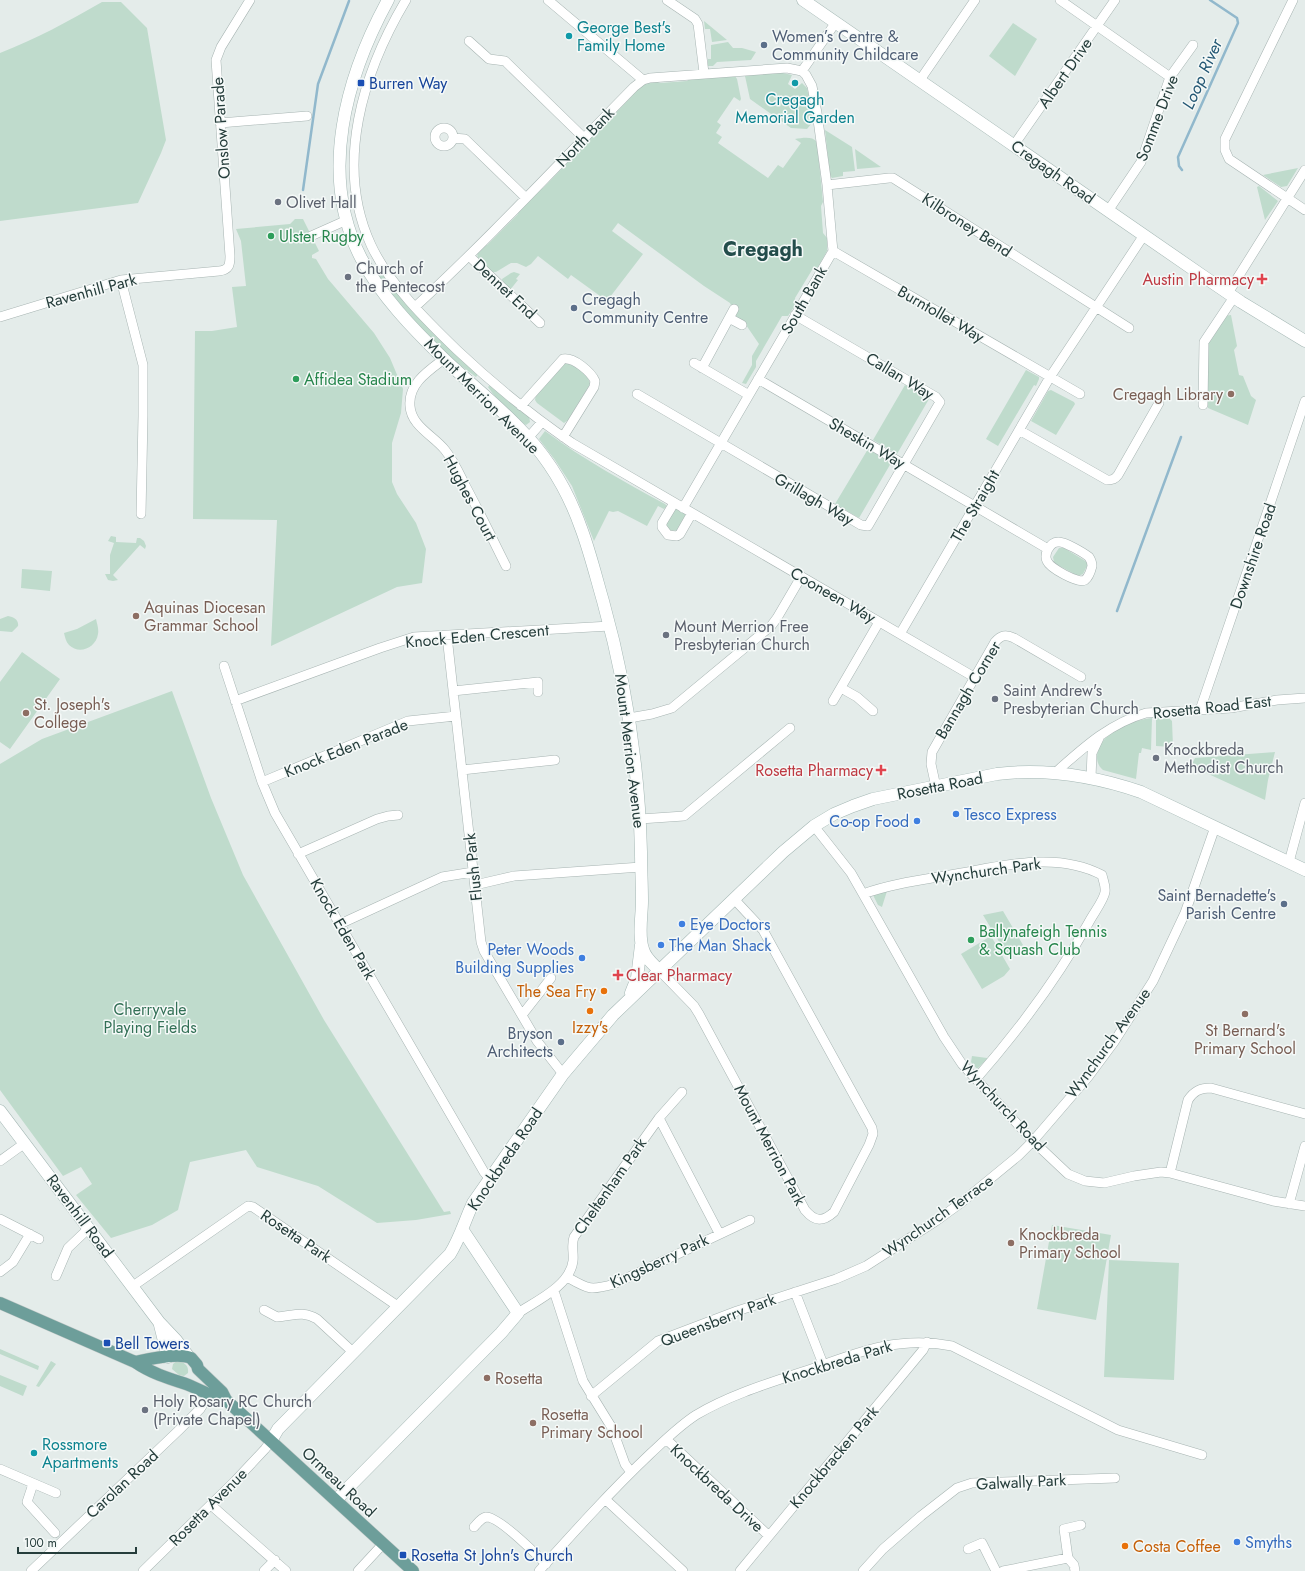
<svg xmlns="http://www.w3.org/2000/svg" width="1305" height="1571" font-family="Jost,sans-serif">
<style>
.green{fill:#bfdbcc}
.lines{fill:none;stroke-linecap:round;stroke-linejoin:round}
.stream{stroke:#91b8cc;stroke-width:2.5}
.street-casing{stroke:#a7b4b2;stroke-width:10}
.secondary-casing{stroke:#a4b7b4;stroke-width:13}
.primary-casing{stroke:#c2c9c8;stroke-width:13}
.street{stroke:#fff;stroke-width:9}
.secondary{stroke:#fff;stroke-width:12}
.primary{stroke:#6d9e9a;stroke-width:12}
.culture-dot{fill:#0f9aa8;stroke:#f5f9f8;stroke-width:1.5}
.service-dot{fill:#5c6f8a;stroke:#f5f9f8;stroke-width:1.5}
.transit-dot{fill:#1a4fb4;stroke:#f5f9f8;stroke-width:1.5}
.worship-dot{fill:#6b7280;stroke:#f5f9f8;stroke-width:1.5}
.leisure-dot{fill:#2e9e5b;stroke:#f5f9f8;stroke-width:1.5}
.health-dot{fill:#e0444e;stroke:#f5f9f8;stroke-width:1.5}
.education-dot{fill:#8d6e63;stroke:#f5f9f8;stroke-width:1.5}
.shop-dot{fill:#3f7fe0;stroke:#f5f9f8;stroke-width:1.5}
.food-dot{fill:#e8710a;stroke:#f5f9f8;stroke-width:1.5}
.labels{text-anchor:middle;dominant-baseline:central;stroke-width:3;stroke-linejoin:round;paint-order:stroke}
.culture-label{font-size:16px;fill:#0d838f;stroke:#f5f9f8;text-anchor:start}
.service-label{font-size:16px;fill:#4e5e75;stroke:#f5f9f8;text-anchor:start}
.street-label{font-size:16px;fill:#253d3b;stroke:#f5f9f8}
.transit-label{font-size:16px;fill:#164399;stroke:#f5f9f8;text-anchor:start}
.worship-label{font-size:16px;fill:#5b616d;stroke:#f5f9f8;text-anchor:start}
.leisure-label{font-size:16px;fill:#27864d;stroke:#f5f9f8;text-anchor:start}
.health-label{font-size:16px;fill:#be3a42;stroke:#f5f9f8;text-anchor:end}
.education-label{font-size:16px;fill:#785e54;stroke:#f5f9f8;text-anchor:start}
.shop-label{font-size:16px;fill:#366cbe;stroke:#f5f9f8;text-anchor:start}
.food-label{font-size:16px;fill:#c56008;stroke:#f5f9f8;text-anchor:end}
.park-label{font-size:16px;fill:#337056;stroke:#f5f9f8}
.water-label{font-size:17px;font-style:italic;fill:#245874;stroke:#f5f9f8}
.district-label{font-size:20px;font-weight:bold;fill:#234d4b;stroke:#f5f9f8}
</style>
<rect width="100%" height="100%" fill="#e4ecea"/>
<!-- green -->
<path class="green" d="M102 2H121L147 28 166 140 161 153 138 203 0 221V53C36 39 69 21 102 2Z
M704 21 727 40 712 42 710 29H705Z
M1013 23 1037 39 1015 76 989 56Z
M728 42 733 48H742L756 52 751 60 717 62 713 66H708V59H711V45Z
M778 72 792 75 788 84 795 89 802 83 807 88 813 116 812 123 807 129 791 128 750 99 745 76 748 73Z
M735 76 737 79 741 99 740 101 734 97 717 122 721 125 716 133 722 137 718 143 768 178 778 165 783 168 801 143 795 139C803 138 812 136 817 142L823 202 821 206 823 233 827 238V251L818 267 812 270 795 298 796 304 788 316H782L756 361V367L746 384 742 383 752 365V356L759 344 744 322 736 316 730 303 704 286 618 223 612 231 643 254 607 301 571 275 568 279 538 256 531 264 526 267 517 263H511L496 272H492L478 260 477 252 482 246 487 245 518 214C520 203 533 191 543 188L573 157 576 150 593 131 599 130 632 96C634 86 644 84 653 80L660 83 687 81 692 77Z
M825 130 852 147 855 171 843 172V176L832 178 830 176Z
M855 149 881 167 857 169Z
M1298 168 1287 186 1281 187 1263 175Z
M1259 186 1278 201 1265 220 1257 187Z
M295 219H303L319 251 312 255V258L316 259 328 279 374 333 390 358 403 389 401 413 392 443V482L397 494 416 523 426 549 422 583 397 587 271 646 277 520 193 519 195 331H212L237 327 232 287 246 286 241 241 236 229 290 224Z
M378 266 478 374 476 377 453 360 415 323 382 283 376 268Z
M514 272 520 274 516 279 518 280 510 290 503 283 502 279 511 273Z
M1231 315 1237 346 1234 350 1239 375 1243 376 1251 396 1256 400 1248 425 1208 408 1207 343 1223 316Z
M564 363C573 363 590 376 590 384L568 420 564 423 537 403 535 400 536 394Z
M1026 370 1039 377V379L1036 386 1034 385 998 446 986 439Z
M490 385 529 416 530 422 526 425 524 424C511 412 497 401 488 387Z
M905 385 929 399 897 454 873 440Z
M1051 390 1074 402 1075 404 1056 435 1031 421 1048 391Z
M545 431C583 459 624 482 665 504L667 506 664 509 658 506 647 526 618 511 613 512 609 511 594 541 572 486 555 460 539 439Z
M868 449 891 463 859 518 835 504Z
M675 508 686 514 677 530C670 532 667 529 665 523Z
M111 536 116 537V542L136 543 137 538H140L144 541 146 546 145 549 140 545 113 575 118 580 113 581 108 580 105 574H110V555L114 543 108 541Z
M1059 548H1064L1087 562V566L1083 574 1078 576 1056 564 1054 562 1053 557Z
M22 569 52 571 50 591 21 588Z
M8 616C14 617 19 620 18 626L12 632 0 631V619Z
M96 619C97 624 99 629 98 634 96 648 79 655 69 645 66 642 65 637 64 633L77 629Z
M22 652 60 679 10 749 0 742V682Z
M172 691 211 798 243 875 324 1020 444 1212 450 1211 451 1214 416 1220 377 1223 318 1186 257 1167 246 1150 190 1162 178 1210 152 1225 111 1238 76 1195 92 1184 81 1167 63 1176 0 1090V764L42 739Z
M1152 718 1151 750 1142 748 1141 753H1139L1136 779 1103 770C1099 767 1097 762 1097 757 1097 733 1133 720 1152 718Z
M1156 718H1169L1172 721 1173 747 1156 746Z
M1275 752 1268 780 1265 800 1191 766 1195 758Z
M887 891 882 907 878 905 873 895Z
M1003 911 1023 945 1007 955 983 915Z
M991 936 1010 969 1004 976 982 989 961 954Z
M972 1056 987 1058V1059L977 1069 971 1062Z
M1052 1225 1111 1235 1096 1320 1037 1309Z
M1109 1260 1179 1263 1174 1380 1104 1377Z
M0 1349 39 1366 38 1370 0 1354Z
M51 1361 56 1364 39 1387 36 1386Z
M177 1361C184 1362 189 1365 188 1373L184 1376 179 1375 172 1369 173 1364Z
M0 1375 27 1386 23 1396 0 1386Z"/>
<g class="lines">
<!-- stream -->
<path class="stream" d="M1182 170 1179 166 1178 157 1238 23 1237 18 1210 0
M303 190 318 84 349 1
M1117 611 1181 437"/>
<!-- street casing -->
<g class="street-casing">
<path id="street" d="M406 0C363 72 334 165 371 245 389 284 427 321 457 350 493 384 531 415 572 443L974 677
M548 0 643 80
M667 0 695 19 698 24 704 73
M1060 0 1170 77
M1293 0 1225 139V150L1229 159 1305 210
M469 41 489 59 505 61 584 138
M802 71 836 22
M920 80 975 0
M220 123 307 116
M435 137a9 9 0 1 1 18 0a9 9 0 1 1-18 0Z
M453 138 465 139 526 198
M1014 145 1115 0
M827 185 889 178H893L1129 328
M1108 211 1141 162 1170 77 1193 45
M311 236 347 220
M833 251 1080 394
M469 256 540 323
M121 280 143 365V416L141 514
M1228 293 1305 170
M415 307C491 237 561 161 634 87L643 80 650 78 787 68 802 71 806 75 812 86 817 113 827 185 832 241 833 251 683 508
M0 317 121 280 219 271C229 270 230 265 230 256L216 60 221 47 250 0
M729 318 742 325
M444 359C428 371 408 384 410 406 411 426 434 436 445 450 454 461 460 475 466 487 480 513 493 540 506 566
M694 363 749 395
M702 368 734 309
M758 379 1048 549C1051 545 1053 542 1058 542 1064 541 1084 553 1089 557 1091 560 1092 563 1092 566 1091 570 1089 577 1085 580 1078 584 1050 568 1047 561 1045 557 1046 553 1048 549
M637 394 861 525 868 526 940 402 936 397 795 315
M1203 405 1204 342 1234 297
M521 406 563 359C574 357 591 372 595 381L594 387 563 437
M1019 430 1107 480C1113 480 1115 479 1118 475L1159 403
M528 438 542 422
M674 503 662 523V527L668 535 677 536 680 534 692 513
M900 634 1050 377 1144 235
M447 636 481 942 484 951 537 1041 563 1074
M224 666 262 782 275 813 466 1141 484 1172 490 1179
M841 688 857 697 873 711
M453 691 538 682V692
M235 701 380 648 414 637 610 626
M833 701 879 622
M1200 710 1305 401
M629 718 652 714 672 708 771 626 777 618 801 577
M462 770 555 760
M1056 772C1083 748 1110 723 1146 713L1231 708 1277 700 1305 698
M1091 778 1092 753 1099 738
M262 782 408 721 456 716
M936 787 931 764 932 752 995 642C1001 635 1006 634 1014 638L1081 677
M640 819 684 816 790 728
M814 826 851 873 863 894 944 1037 962 1064 1033 1141 1068 1174 1085 1181 1104 1183 1134 1176 1161 1172 1170 1173 1273 1201 1305 1206
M298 854 377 819 388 816 398 815
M1289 862 1305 803
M475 885 514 876 641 867
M863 894C891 884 921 880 950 875 999 867 1055 850 1102 875 1103 880 1106 886 1105 892 1104 900 1093 914 1089 922 1057 979 1019 1030 976 1079
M340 924 442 877 473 872
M659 970 694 1006 699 1014 805 1210C815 1222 823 1222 834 1212L869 1145 873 1134 872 1128 763 930 734 899
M522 1015 551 978
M659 1118 719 1233
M0 1161 25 1143
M1170 1173 1188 1100C1194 1091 1200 1088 1211 1088L1305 1114
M1289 1204 1305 1146
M0 1219 39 1239
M0 1272 13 1262 30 1234
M56 1276 68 1248 89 1228
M567 1277C588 1289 590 1291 614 1284L750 1220
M133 1286 248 1206 253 1207 399 1307
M554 1291 583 1381 612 1428 625 1464 631 1472
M795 1292 823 1364
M264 1310 277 1317C292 1316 303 1310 317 1319L354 1353
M518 1313C536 1301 570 1286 573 1261 574 1253 571 1245 574 1237L659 1118 682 1092
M591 1396 658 1341 737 1311 836 1279 866 1266 936 1221 962 1202 1018 1156 1033 1141 1088 1077 1114 1042 1153 981 1185 913 1215 827
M666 1439 769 1536
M0 1469 56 1493
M33 1484 27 1502 55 1533
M605 1499 683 1571
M211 1505 286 1571
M474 1527C477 1524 481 1518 486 1517 498 1516 536 1554 546 1564
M968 1549 982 1543 996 1571
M1068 1558 1064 1529 1081 1525
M31 1571 178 1431 200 1409 212 1390
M143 1571 235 1481 265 1449 271 1441
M264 1571 275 1560
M358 1571 383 1544
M539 1571C575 1531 611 1491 650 1454 664 1441 679 1426 696 1415 733 1393 776 1381 817 1367 863 1350 902 1336 952 1346L1118 1430 1202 1455
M740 1571 923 1350 927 1342
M863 1571 883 1549 921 1516 957 1488 972 1483 1115 1478
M1003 1571 1068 1558 1074 1565 1075 1571"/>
</g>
<!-- secondary casing -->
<g class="secondary-casing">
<path id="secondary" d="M388 0C346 77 318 175 361 258 381 296 413 329 443 358 468 382 495 403 519 428 547 456 568 491 581 528 590 552 596 577 603 601 626 683 639 767 641 852 641 868 642 884 642 901 642 915 638 936 643 949 645 958 653 964 659 970
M803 0 1200 274 1241 302 1305 341
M631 993 637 978 641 945
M0 1111 159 1322 176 1340 188 1356
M160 1325 168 1357
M271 1441 278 1429 450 1254C460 1238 465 1220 473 1203L563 1074 613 1015 783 852 814 826 834 814 853 806 873 799 997 774C1046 768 1094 776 1141 792L1305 870
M336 1500 501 1333 518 1313 462 1229"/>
</g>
<!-- primary casing -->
<g class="primary-casing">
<path id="primary" d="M0 1303 135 1362C151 1373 167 1378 186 1384 199 1389 212 1397 226 1400
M135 1362C150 1359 178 1352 191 1358L197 1365 198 1369 222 1392 226 1400 413 1571"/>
</g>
<!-- street -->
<use href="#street" class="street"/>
<!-- secondary -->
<use href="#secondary" class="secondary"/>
<!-- primary -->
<use href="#primary" class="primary"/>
</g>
<!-- markers -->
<g class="culture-dot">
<circle cx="569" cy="36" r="4"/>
<circle cx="795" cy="83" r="4"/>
<circle cx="34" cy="1453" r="4"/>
</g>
<g class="service-dot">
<circle cx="764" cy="45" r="4"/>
<circle cx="574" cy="308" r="4"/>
<circle cx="1284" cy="904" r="4"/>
<circle cx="561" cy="1042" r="4"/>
</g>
<g class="transit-dot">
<rect x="357" y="79" width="8" height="8" rx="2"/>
<rect x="103" y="1339" width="8" height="8" rx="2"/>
<rect x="399" y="1551" width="8" height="8" rx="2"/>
</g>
<g class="worship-dot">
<circle cx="278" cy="202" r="4"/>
<circle cx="348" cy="277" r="4"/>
<circle cx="666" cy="635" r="4"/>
<circle cx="995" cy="699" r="4"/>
<circle cx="1156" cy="758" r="4"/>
<circle cx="145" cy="1410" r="4"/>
</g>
<g class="leisure-dot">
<circle cx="271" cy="236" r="4"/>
<circle cx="296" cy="379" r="4"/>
<circle cx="971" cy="940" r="4"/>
</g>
<g class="health-dot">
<path d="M1260 273h4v4h4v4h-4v4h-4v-4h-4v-4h4z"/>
<path d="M879 764h4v4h4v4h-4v4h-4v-4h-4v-4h4z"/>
<path d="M616 969h4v4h4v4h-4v4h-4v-4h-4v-4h4z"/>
</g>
<g class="education-dot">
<circle cx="1231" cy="394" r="4"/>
<circle cx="136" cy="616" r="4"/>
<circle cx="26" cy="713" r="4"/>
<circle cx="1245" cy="1014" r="4"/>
<circle cx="1011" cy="1243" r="4"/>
<circle cx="487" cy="1378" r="4"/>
<circle cx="533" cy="1423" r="4"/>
</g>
<g class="shop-dot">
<circle cx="956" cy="814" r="4"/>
<circle cx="917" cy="821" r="4"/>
<circle cx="682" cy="924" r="4"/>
<circle cx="661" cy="945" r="4"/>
<circle cx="582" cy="958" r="4"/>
<circle cx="1237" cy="1542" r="4"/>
</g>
<g class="food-dot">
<circle cx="604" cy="991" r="4"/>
<circle cx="590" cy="1011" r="4"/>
<circle cx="1125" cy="1546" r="4"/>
</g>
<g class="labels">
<!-- culture labels -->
<g class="culture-label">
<text x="577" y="27">George Best's<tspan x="577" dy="18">Family Home</tspan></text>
<text x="795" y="99" text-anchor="middle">Cregagh<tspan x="795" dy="18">Memorial Garden</tspan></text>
<text x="42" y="1444">Rossmore<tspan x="42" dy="18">Apartments</tspan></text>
</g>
<!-- service labels -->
<g class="service-label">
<text x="772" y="36">Women’s Centre &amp;<tspan x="772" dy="18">Community Childcare</tspan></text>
<text x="582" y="299">Cregagh<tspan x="582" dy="18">Community Centre</tspan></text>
<text x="1276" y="895" text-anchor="end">Saint Bernadette's<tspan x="1276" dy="18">Parish Centre</tspan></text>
<text x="553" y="1033" text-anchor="end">Bryson<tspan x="553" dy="18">Architects</tspan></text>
</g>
<!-- street labels -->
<g class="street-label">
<text transform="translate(1065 73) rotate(-55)">Albert Drive</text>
<text transform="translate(1157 118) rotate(-69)">Somme Drive</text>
<text transform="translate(221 128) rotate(-94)">Onslow Parade</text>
<text transform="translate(585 137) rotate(-46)">North Bank</text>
<text transform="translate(1053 172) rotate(35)">Cregagh Road</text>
<text transform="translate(967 225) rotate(33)">Kilbroney Bend</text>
<text transform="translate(505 289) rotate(43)">Dennet End</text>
<text transform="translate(91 291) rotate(-15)">Ravenhill Park</text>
<text transform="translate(804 300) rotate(-60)">South Bank</text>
<text transform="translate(941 314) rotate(30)">Burntollet Way</text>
<text transform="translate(900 376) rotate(31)">Callan Way</text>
<text transform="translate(482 396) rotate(45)">Mount Merrion Avenue</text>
<text transform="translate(867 443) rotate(30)">Sheskin Way</text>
<text transform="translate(470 498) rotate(62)">Hughes Court</text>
<text transform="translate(814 499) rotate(30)">Grillagh Way</text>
<text transform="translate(975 506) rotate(-60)">The Straight</text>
<text transform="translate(1253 556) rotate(-71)">Downshire Road</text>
<text transform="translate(833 595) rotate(30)">Cooneen Way</text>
<text transform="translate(477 636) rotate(-5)">Knock Eden Crescent</text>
<text transform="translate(968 690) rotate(-59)">Bannagh Corner</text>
<text transform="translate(1212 707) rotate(-6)">Rosetta Road East</text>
<text transform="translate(346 748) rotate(-22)">Knock Eden Parade</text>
<text transform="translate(630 751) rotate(83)">Mount Merrion Avenue</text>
<text transform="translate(940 786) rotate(-11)">Rosetta Road</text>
<text transform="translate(473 867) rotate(-96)">Flush Park</text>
<text transform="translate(986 871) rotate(-8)">Wynchurch Park</text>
<text transform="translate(343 929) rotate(60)">Knock Eden Park</text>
<text transform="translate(1108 1043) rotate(-54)">Wynchurch Avenue</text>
<text transform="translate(1003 1106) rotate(47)">Wynchurch Road</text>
<text transform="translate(770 1145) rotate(62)">Mount Merrion Park</text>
<text transform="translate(505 1159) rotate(-56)">Knockbreda Road</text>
<text transform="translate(610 1186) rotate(-55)">Cheltenham Park</text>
<text transform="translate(80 1216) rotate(53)">Ravenhill Road</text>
<text transform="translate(938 1216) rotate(-35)">Wynchurch Terrace</text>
<text transform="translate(296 1236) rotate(34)">Rosetta Park</text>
<text transform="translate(659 1261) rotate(-25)">Kingsberry Park</text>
<text transform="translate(718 1320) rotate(-21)">Queensberry Park</text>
<text transform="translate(837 1362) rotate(-17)">Knockbreda Park</text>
<text transform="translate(834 1457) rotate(-50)">Knockbracken Park</text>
<text transform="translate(339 1482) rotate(43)">Ormeau Road</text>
<text transform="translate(1021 1482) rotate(-3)">Galwally Park</text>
<text transform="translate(122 1484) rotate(-43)">Carolan Road</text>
<text transform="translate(717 1488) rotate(43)">Knockbreda Drive</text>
<text transform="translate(208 1507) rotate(-45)">Rosetta Avenue</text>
</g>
<!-- transit labels -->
<g class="transit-label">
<text x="369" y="83">Burren Way</text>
<text x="115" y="1343">Bell Towers</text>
<text x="411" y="1555">Rosetta St John's Church</text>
</g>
<!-- worship labels -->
<g class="worship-label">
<text x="286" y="202">Olivet Hall</text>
<text x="356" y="268">Church of<tspan x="356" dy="18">the Pentecost</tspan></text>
<text x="674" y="626">Mount Merrion Free<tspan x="674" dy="18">Presbyterian Church</tspan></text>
<text x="1003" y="690">Saint Andrew's<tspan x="1003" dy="18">Presbyterian Church</tspan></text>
<text x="1164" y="749">Knockbreda<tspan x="1164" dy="18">Methodist Church</tspan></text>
<text x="153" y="1401">Holy Rosary RC Church<tspan x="153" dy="18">(Private Chapel)</tspan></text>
</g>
<!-- leisure labels -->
<g class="leisure-label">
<text x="279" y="236">Ulster Rugby</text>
<text x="304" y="379">Affidea Stadium</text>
<text x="979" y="931">Ballynafeigh Tennis<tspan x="979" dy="18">&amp; Squash Club</tspan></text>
</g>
<!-- health labels -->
<g class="health-label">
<text x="1254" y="279">Austin Pharmacy</text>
<text x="873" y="770">Rosetta Pharmacy</text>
<text x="626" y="975" text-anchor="start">Clear Pharmacy</text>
</g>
<!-- education labels -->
<g class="education-label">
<text x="1223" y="394" text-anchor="end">Cregagh Library</text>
<text x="144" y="607">Aquinas Diocesan<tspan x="144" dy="18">Grammar School</tspan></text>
<text x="34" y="704">St. Joseph's<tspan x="34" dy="18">College</tspan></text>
<text x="1245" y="1030" text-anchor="middle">St Bernard's<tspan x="1245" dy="18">Primary School</tspan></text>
<text x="1019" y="1234">Knockbreda<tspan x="1019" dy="18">Primary School</tspan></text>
<text x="495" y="1378">Rosetta</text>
<text x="541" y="1414">Rosetta<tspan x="541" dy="18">Primary School</tspan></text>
</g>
<!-- shop labels -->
<g class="shop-label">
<text x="964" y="814">Tesco Express</text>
<text x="909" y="821" text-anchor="end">Co-op Food</text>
<text x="690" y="924">Eye Doctors</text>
<text x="669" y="945">The Man Shack</text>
<text x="574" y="949" text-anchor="end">Peter Woods<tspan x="574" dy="18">Building Supplies</tspan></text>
<text x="1245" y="1542">Smyths</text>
</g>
<!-- food labels -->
<g class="food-label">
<text x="596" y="991">The Sea Fry</text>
<text x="590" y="1027" text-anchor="middle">Izzy's</text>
<text x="1133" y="1546" text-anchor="start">Costa Coffee</text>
</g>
<!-- park labels -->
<g class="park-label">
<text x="150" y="1009">Cherryvale<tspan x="150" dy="18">Playing Fields</tspan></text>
</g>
<!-- water labels -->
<g class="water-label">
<text transform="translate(1202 74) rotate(-66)">Loop River</text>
</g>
<!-- district labels -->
<g class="district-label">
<text x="763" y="249">Cregagh</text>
</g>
</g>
<!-- scale -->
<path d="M18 1547v6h118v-6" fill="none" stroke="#253d3b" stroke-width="2"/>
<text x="24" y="1547" font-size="12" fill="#253d3b" stroke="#f5f9f8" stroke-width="3" paint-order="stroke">100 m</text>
</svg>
